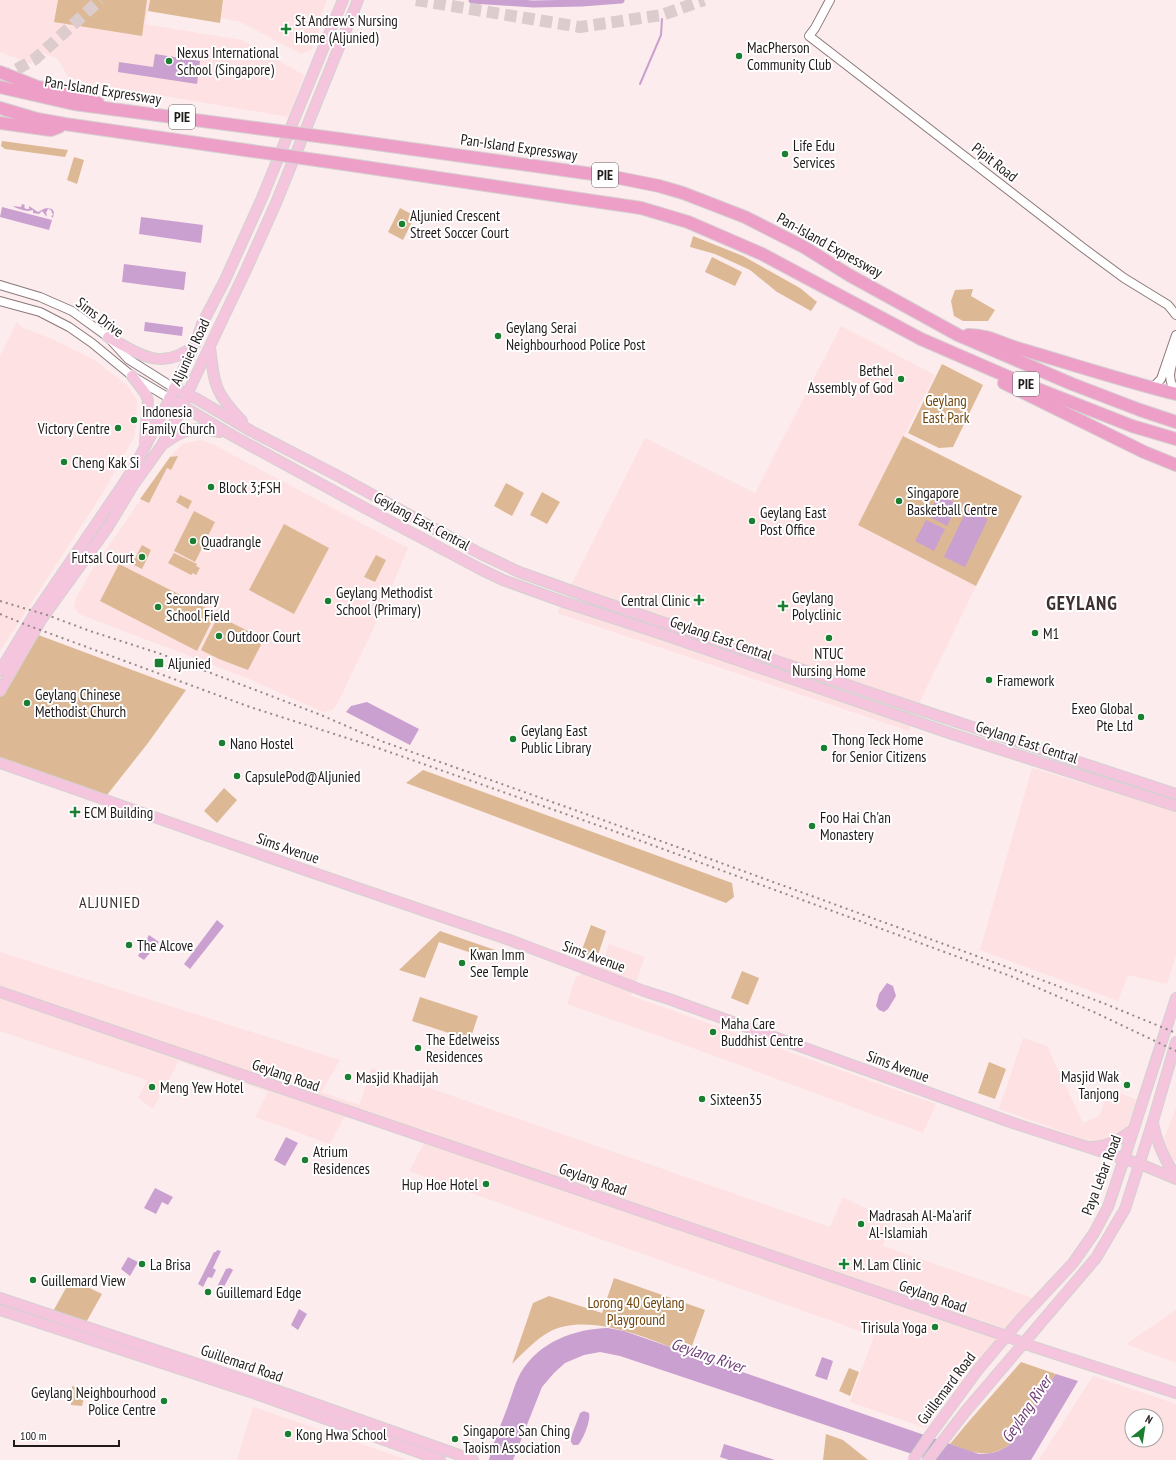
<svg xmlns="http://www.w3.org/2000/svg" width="1176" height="1460" font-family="'PT Sans Narrow',sans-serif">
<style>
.built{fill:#fee1e2;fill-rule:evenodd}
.green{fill:#dcb994}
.water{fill:#c9a0d0}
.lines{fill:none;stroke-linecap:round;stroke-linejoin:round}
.stream{stroke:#c9a0d0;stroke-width:2}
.canal{stroke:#c9a0d0;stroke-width:7}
.highway-tunnel{stroke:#dccccd;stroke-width:12;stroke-dasharray:12 6;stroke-linecap:butt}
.minor-casing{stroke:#8a7879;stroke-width:10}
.major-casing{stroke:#d3d1d1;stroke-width:12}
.highway-casing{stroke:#d3d1d1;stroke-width:14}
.minor{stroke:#fff;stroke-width:8}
.major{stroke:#f5c5dd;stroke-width:10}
.highway{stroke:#ee9fc7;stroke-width:12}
.rail{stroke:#958889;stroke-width:2;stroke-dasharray:2 4;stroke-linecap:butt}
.major-bridge-casing{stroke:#d3d1d1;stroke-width:12;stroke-linecap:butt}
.highway-bridge-casing{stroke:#d3d1d1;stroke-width:14;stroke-linecap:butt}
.major-bridge{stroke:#f5c5dd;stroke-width:10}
.highway-bridge{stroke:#ee9fc7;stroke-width:12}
.poi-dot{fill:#1b7f32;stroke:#fff;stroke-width:1.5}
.labels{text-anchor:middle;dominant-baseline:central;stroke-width:4;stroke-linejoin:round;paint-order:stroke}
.shield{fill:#fff;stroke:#645f5f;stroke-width:1}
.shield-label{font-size:14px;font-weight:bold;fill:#211a1a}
.poi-label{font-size:15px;fill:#211a1a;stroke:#fff;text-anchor:start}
.street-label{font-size:15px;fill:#211a1a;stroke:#fff}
.park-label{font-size:15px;fill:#70450e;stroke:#fff}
.neighbourhood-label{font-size:16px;letter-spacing:1px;fill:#3e2f30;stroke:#fff}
.water-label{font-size:16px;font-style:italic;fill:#6e3c77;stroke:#fff}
.district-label{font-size:19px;font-weight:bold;letter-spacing:1px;fill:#3e2f30;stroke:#fff}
</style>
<rect width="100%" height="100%" fill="#fdeced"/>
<!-- built -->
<path class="built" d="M0 0H150L145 24 242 40 304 75 289 117 87 83 68 77 57 58 37 51 32 64 0 52Z
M223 0H327L318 23 319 30 311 50 301 54 241 22 221 18Z
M17 322 21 327 52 339 93 359 127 385 137 400 136 425 134 437 102 494 0 651V356Z
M841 326 935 375 858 525 976 586 922 697 909 731 557 613 645 438 755 493Z
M201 440 214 445 408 548 379 617 337 704 332 710 323 712 247 678 79 614 74 607 76 598 90 573 170 457 182 444Z
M1032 768 1169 809 1176 813V955L1167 984 1128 975 1118 1001 980 950Z
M609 944 645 957 631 996 936 1104 923 1133 682 1044 567 1004 576 977 601 966Z
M0 952 340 1060 321 1092 359 1105 372 1068 830 1227 843 1197 891 1221 883 1246 1033 1298 974 1372 968 1370 926 1428 850 1402 874 1336 409 1171 431 1131 344 1117 330 1144 255 1117 268 1092 179 1061 153 1109 138 1098 147 1080 0 1031Z
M1023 1038 1047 1046 1083 1123 1099 1116 1110 1089 1137 1100 1125 1132 1097 1144 999 1109Z
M1176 1108V1162L1170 1157 1163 1141Z
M1176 1310V1363L1126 1344Z
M1093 1376 1176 1404V1460H1039ZM1132 1416H1156V1440H1132Z
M253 1407 408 1460H237Z"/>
<!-- green -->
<path class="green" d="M58 0H147L142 36 54 22Z
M150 0H223L220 23 148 11Z
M2 141 68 150 65 157 5 149 1 146Z
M74 157 84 160 77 184 67 180Z
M400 208 415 216 403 240 388 232Z
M693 236 743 256 800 288 817 302 811 311 777 292 750 270 715 254 690 247Z
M712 257 742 272 735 286 705 272Z
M973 289 971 296 995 310 988 321H963L954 316 951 301 955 290Z
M942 364 983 385 953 447 939 448 908 433Z
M903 436 1022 496 976 586 858 525Z
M178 456 171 470 167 468 149 503 140 499 170 457Z
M506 483 524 493 512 516 494 506Z
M542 492 560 502 547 524 530 515Z
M180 495 192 501 188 509 176 502Z
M194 511 215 522 195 562 174 551Z
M284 524 329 548 294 614 249 590Z
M142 545 151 550 142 569 132 564Z
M174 553 197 564 196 566 200 568 196 575 193 573 191 575 168 563Z
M376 555 386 560 375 582 364 577Z
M119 564 216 613 197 651 100 601Z
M218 616 264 639 248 670 219 659 201 650Z
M33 633 186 690 148 743 103 800 0 763V693Z
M423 770 732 883 734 897 726 903 406 783Z
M224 788 237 800 217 823 204 811Z
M591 925 606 931 596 961 580 955Z
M440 931 498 951 495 961 439 942 425 978 399 970Z
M742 971 759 978 748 1005 731 998Z
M420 997 478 1016 470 1040 412 1021Z
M989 1062 1006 1069 995 1099 978 1093Z
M614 1278 705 1310 689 1354C651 1340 589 1311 549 1332 535 1340 523 1353 512 1364L533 1303 549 1296 602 1313Z
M71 1279 102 1294 84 1326 51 1315Z
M1021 1362 1056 1374 1044 1390 1009 1445C987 1460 972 1452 950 1444L970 1420Z
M849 1368 859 1372 850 1396 839 1391Z
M72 1386 86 1390 82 1406 71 1405Z
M826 1434 843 1440 868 1460H823Z"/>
<!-- water -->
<path class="water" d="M155 54 200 61 197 84 118 72 119 62 153 67Z
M22 204 25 205 24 207 26 209H29V206L38 212C44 209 44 207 52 209L54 212 53 218 51 216 53 215 51 210 48 209 46 213 47 215 46 216 42 211 39 214 33 213V210L28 211C25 211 15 208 13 206L21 207Z
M2 207 52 220 49 230 0 217Z
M141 217 203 225 201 243 139 234Z
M124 264 186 272 184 290 122 282Z
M145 322 183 327 182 336 144 331Z
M938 494 958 504 947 526 928 516Z
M967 509 988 519 965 567 944 557Z
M926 520 945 529 934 551 915 541Z
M367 702 419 729 410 745 346 712 351 706Z
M217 920 224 926 190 969 184 964Z
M149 935 159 942 144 960 138 956Z
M887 983 893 986 896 996 888 1009 884 1012 879 1010 876 1006 879 994Z
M286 1137 298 1143 285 1166 274 1160Z
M155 1188 173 1197 168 1205 162 1202 156 1214 144 1208Z
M217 1250 221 1251 213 1268 216 1270 212 1278 208 1277 203 1287 198 1284 214 1252H216Z
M128 1257 138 1262 130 1276 121 1269Z
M230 1268 233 1270 220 1294 215 1291 226 1269Z
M299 1309 307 1314 298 1330 291 1325Z
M608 1328 624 1331 979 1454C991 1454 999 1452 1009 1445L1044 1390 1056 1374 1078 1381 1031 1460H930L620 1356 600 1352 584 1355 565 1363 554 1373 542 1387 513 1460H489C493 1443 500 1427 506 1411 511 1399 514 1385 520 1374 538 1342 574 1329 608 1328Z
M822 1357 833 1361 827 1380 815 1376Z
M584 1411 589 1413C591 1420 583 1440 578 1445H573L571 1442V1437L579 1416 580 1413Z
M724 1444 775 1460H729L720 1457Z"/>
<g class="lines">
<!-- stream -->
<path class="stream" d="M640 84 661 35 662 19"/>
<!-- canal -->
<path class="canal" d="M472 0 533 4 582 3 621 0"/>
<!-- highway-tunnel -->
<path class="highway-tunnel" d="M416 0 580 27 662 15 704 0
M1 78 35 59 100 0"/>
<!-- minor casing -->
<g class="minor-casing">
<path id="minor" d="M830 0 815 28 809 36 1082 247 1124 278 1168 305 1176 315
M0 285 40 297 72 311 108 337 128 359 174 388
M0 301 40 312 69 327 92 343 132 376 169 398
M1176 352C1172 365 1165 379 1176 390
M1148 387 1155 385 1161 379 1176 335"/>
</g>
<!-- major casing -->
<g class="major-casing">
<path id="major" d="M108 337C140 354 161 372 194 346
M210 347C214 385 215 393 242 421
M132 376 145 393 148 400 145 442
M174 388 197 399 251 431 340 477 479 553 519 572 594 599 924 711 1176 794
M169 398 233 436 365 508 482 570 503 580 564 602 662 634 949 733 1176 806
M165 443C184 429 196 426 219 432
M0 671 32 618 122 486 135 466 166 406 195 345 202 324 225 280 262 198 343 0
M0 691 41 620 108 527 134 484 162 445 179 414 190 388 246 270 276 203 358 0
M0 763 308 871 510 940 644 991 669 999 1013 1123 1140 1164 1176 1179
M0 992 1006 1336 1031 1346 1176 1393
M1153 1123C1158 1146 1164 1158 1176 1177
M1091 1147C1108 1147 1121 1139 1134 1129
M0 1298 290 1395 473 1460
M0 1310 262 1396 440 1460
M930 1435 977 1371 1019 1321 1073 1263 1094 1233 1108 1207 1124 1159 1176 998
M928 1460 965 1412 1096 1258 1125 1209 1153 1121 1176 1042"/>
</g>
<!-- highway casing -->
<g class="highway-casing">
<path id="highway" d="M0 72 38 87 78 94 98 103
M0 87 74 104 256 128
M0 108 37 119 65 124 252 151
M0 123 51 130 59 127
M340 139 614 177 659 186 683 193 745 217 804 247 849 275 958 335 1072 384 1140 410 1176 422
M337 163 641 208 688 222 762 254 921 339 1020 382 1132 426 1176 439
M968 335C986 334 1003 344 1020 349 1072 364 1124 381 1176 394
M1004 383 1144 452 1176 465"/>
</g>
<!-- minor -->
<use href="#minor" class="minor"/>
<!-- major -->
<use href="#major" class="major"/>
<!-- highway -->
<use href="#highway" class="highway"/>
<!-- rail -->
<path class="rail" d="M0 601 47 615 90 631 161 654 321 715 381 741 614 824 1015 970 1103 1003 1176 1033
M0 614 24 624 250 707 378 748 611 830 1013 977 1096 1013 1176 1051"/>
<!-- major-bridge casing -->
<g class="major-bridge-casing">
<path id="major-bridge" d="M913 1460 930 1435"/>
</g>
<!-- highway-bridge casing -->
<g class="highway-bridge-casing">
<path id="highway-bridge" d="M256 128 340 139
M252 151 337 163"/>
</g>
<!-- major-bridge -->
<use href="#major-bridge" class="major-bridge"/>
<!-- highway-bridge -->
<use href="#highway-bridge" class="highway-bridge"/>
</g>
<!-- markers -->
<g class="poi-dot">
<path d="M284 23h4v4h4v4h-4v4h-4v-4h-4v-4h4z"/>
<circle cx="739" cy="56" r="4"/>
<circle cx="169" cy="61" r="4"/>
<circle cx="785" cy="154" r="4"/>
<circle cx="402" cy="224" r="4"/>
<circle cx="498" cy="336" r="4"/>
<circle cx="901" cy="379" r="4"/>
<circle cx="134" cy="420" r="4"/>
<circle cx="118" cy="428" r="4"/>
<circle cx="64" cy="462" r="4"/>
<circle cx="211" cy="487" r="4"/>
<circle cx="899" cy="501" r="4"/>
<circle cx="752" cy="521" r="4"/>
<circle cx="193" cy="541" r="4"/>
<circle cx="142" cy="557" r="4"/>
<path d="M697 594h4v4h4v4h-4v4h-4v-4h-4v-4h4z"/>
<circle cx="328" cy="601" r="4"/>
<path d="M781 600h4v4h4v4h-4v4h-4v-4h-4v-4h4z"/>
<circle cx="158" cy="607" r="4"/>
<circle cx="1035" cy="633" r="4"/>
<circle cx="219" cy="636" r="4"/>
<circle cx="829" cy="638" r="4"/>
<rect x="154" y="658" width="10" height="10" rx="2"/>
<circle cx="989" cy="680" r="4"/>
<circle cx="27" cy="703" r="4"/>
<circle cx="1141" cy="717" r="4"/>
<circle cx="513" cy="739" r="4"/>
<circle cx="222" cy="743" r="4"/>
<circle cx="824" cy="748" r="4"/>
<circle cx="237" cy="776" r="4"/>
<path d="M73 806h4v4h4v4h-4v4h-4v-4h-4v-4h4z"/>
<circle cx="812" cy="826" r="4"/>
<circle cx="129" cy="945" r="4"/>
<circle cx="462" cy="963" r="4"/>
<circle cx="713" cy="1032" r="4"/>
<circle cx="418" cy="1048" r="4"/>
<circle cx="348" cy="1077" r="4"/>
<circle cx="1127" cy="1085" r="4"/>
<circle cx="152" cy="1087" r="4"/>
<circle cx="702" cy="1099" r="4"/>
<circle cx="305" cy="1160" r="4"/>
<circle cx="486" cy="1184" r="4"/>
<circle cx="861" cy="1224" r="4"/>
<circle cx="142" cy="1264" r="4"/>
<path d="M842 1258h4v4h4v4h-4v4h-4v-4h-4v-4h4z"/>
<circle cx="33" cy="1280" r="4"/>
<circle cx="208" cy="1292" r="4"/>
<circle cx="935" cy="1327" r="4"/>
<circle cx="164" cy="1401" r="4"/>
<circle cx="288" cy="1434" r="4"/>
<circle cx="455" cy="1439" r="4"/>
</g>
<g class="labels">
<!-- shield labels -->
<g class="shield">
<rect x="169" y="105" width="26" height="24" rx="3"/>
<rect x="592" y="163" width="26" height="24" rx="3"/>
<rect x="1013" y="372" width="26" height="24" rx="3"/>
</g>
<g class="shield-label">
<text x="182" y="117">PIE</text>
<text x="605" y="175">PIE</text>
<text x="1026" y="384">PIE</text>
</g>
<!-- poi labels -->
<g class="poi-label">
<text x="295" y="20">St Andrew's Nursing<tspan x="295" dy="17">Home (Aljunied)</tspan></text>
<text x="747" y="47">MacPherson<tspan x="747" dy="17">Community Club</tspan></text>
<text x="177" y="52">Nexus International<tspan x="177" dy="17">School (Singapore)</tspan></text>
<text x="793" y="145">Life Edu<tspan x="793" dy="17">Services</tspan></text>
<text x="410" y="215">Aljunied Crescent<tspan x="410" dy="17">Street Soccer Court</tspan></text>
<text x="506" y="327">Geylang Serai<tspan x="506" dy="17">Neighbourhood Police Post</tspan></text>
<text x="893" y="370" text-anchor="end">Bethel<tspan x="893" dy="17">Assembly of God</tspan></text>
<text x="142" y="411">Indonesia<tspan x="142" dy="17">Family Church</tspan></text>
<text x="110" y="428" text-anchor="end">Victory Centre</text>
<text x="72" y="462">Cheng Kak Si</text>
<text x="219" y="487">Block 3;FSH</text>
<text x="907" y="492">Singapore<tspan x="907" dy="17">Basketball Centre</tspan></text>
<text x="760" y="512">Geylang East<tspan x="760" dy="17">Post Office</tspan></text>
<text x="201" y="541">Quadrangle</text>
<text x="134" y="557" text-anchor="end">Futsal Court</text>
<text x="336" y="592">Geylang Methodist<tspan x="336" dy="17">School (Primary)</tspan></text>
<text x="792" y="597">Geylang<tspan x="792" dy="17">Polyclinic</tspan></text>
<text x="166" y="598">Secondary<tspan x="166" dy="17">School Field</tspan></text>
<text x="690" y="600" text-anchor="end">Central Clinic</text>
<text x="1043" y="633">M1</text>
<text x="227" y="636">Outdoor Court</text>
<text x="829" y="653" text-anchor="middle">NTUC<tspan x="829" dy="17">Nursing Home</tspan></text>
<text x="168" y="663">Aljunied</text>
<text x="997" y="680">Framework</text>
<text x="35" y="694">Geylang Chinese<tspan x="35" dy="17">Methodist Church</tspan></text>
<text x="1133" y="708" text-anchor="end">Exeo Global<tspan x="1133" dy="17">Pte Ltd</tspan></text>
<text x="521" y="730">Geylang East<tspan x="521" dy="17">Public Library</tspan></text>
<text x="832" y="739">Thong Teck Home<tspan x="832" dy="17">for Senior Citizens</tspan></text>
<text x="230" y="743">Nano Hostel</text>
<text x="245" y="776">CapsulePod@Aljunied</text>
<text x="84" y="812">ECM Building</text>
<text x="820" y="817">Foo Hai Ch'an<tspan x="820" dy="17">Monastery</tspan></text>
<text x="137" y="945">The Alcove</text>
<text x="470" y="954">Kwan Imm<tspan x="470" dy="17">See Temple</tspan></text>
<text x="721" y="1023">Maha Care<tspan x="721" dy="17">Buddhist Centre</tspan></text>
<text x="426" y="1039">The Edelweiss<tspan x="426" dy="17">Residences</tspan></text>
<text x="1119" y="1076" text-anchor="end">Masjid Wak<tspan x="1119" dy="17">Tanjong</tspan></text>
<text x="356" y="1077">Masjid Khadijah</text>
<text x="160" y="1087">Meng Yew Hotel</text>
<text x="710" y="1099">Sixteen35</text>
<text x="313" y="1151">Atrium<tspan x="313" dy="17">Residences</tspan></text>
<text x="478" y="1184" text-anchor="end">Hup Hoe Hotel</text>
<text x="869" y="1215">Madrasah Al-Ma'arif<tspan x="869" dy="17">Al-Islamiah</tspan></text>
<text x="150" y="1264">La Brisa</text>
<text x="853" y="1264">M. Lam Clinic</text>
<text x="41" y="1280">Guillemard View</text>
<text x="216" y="1292">Guillemard Edge</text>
<text x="927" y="1327" text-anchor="end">Tirisula Yoga</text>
<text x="156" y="1392" text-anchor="end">Geylang Neighbourhood<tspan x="156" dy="17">Police Centre</tspan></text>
<text x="463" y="1430">Singapore San Ching<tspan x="463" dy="17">Taoism Association</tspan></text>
<text x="296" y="1434">Kong Hwa School</text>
</g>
<!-- street labels -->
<g class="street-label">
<text transform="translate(103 90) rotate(9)">Pan-Island Expressway</text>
<text transform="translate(519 147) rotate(8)">Pan-Island Expressway</text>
<text transform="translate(995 162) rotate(38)">Pipit Road</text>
<text transform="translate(830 245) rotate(29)">Pan-Island Expressway</text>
<text transform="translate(100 317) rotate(37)">Sims Drive</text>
<text transform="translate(190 352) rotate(-65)">Aljunied Road</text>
<text transform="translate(422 521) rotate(28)">Geylang East Central</text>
<text transform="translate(721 638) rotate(19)">Geylang East Central</text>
<text transform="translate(1027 742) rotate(18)">Geylang East Central</text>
<text transform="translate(288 848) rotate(19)">Sims Avenue</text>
<text transform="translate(594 956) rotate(20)">Sims Avenue</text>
<text transform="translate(898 1066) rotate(20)">Sims Avenue</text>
<text transform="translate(286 1075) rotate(19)">Geylang Road</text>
<text transform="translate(1101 1175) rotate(-69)">Paya Lebar Road</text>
<text transform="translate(593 1179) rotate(19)">Geylang Road</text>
<text transform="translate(933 1296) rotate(19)">Geylang Road</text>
<text transform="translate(242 1363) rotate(19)">Guillemard Road</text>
<text transform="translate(946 1388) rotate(-53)">Guillemard Road</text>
</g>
<!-- park labels -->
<g class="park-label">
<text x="946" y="400">Geylang<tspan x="946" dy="17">East Park</tspan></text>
<text x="636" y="1302">Lorong 40 Geylang<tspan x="636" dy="17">Playground</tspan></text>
</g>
<!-- neighbourhood labels -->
<g class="neighbourhood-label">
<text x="110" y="902">ALJUNIED</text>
</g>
<!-- water labels -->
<g class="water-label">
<text transform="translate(708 1355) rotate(19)">Geylang River</text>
<text transform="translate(1026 1409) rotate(-56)">Geylang River</text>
</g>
<!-- district labels -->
<g class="district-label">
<text x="1082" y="603">GEYLANG</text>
</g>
</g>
<!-- north arrow -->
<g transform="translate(1144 1428) rotate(30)"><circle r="19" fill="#ffffff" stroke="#a6a3a3"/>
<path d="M0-3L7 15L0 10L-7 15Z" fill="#1b7f32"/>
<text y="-6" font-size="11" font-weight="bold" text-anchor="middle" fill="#211a1a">N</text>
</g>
<!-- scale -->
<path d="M14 1440v6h105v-6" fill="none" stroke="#211a1a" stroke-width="2"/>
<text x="20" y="1440" font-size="12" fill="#211a1a" stroke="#ffffff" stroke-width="3" paint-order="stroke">100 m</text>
</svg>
